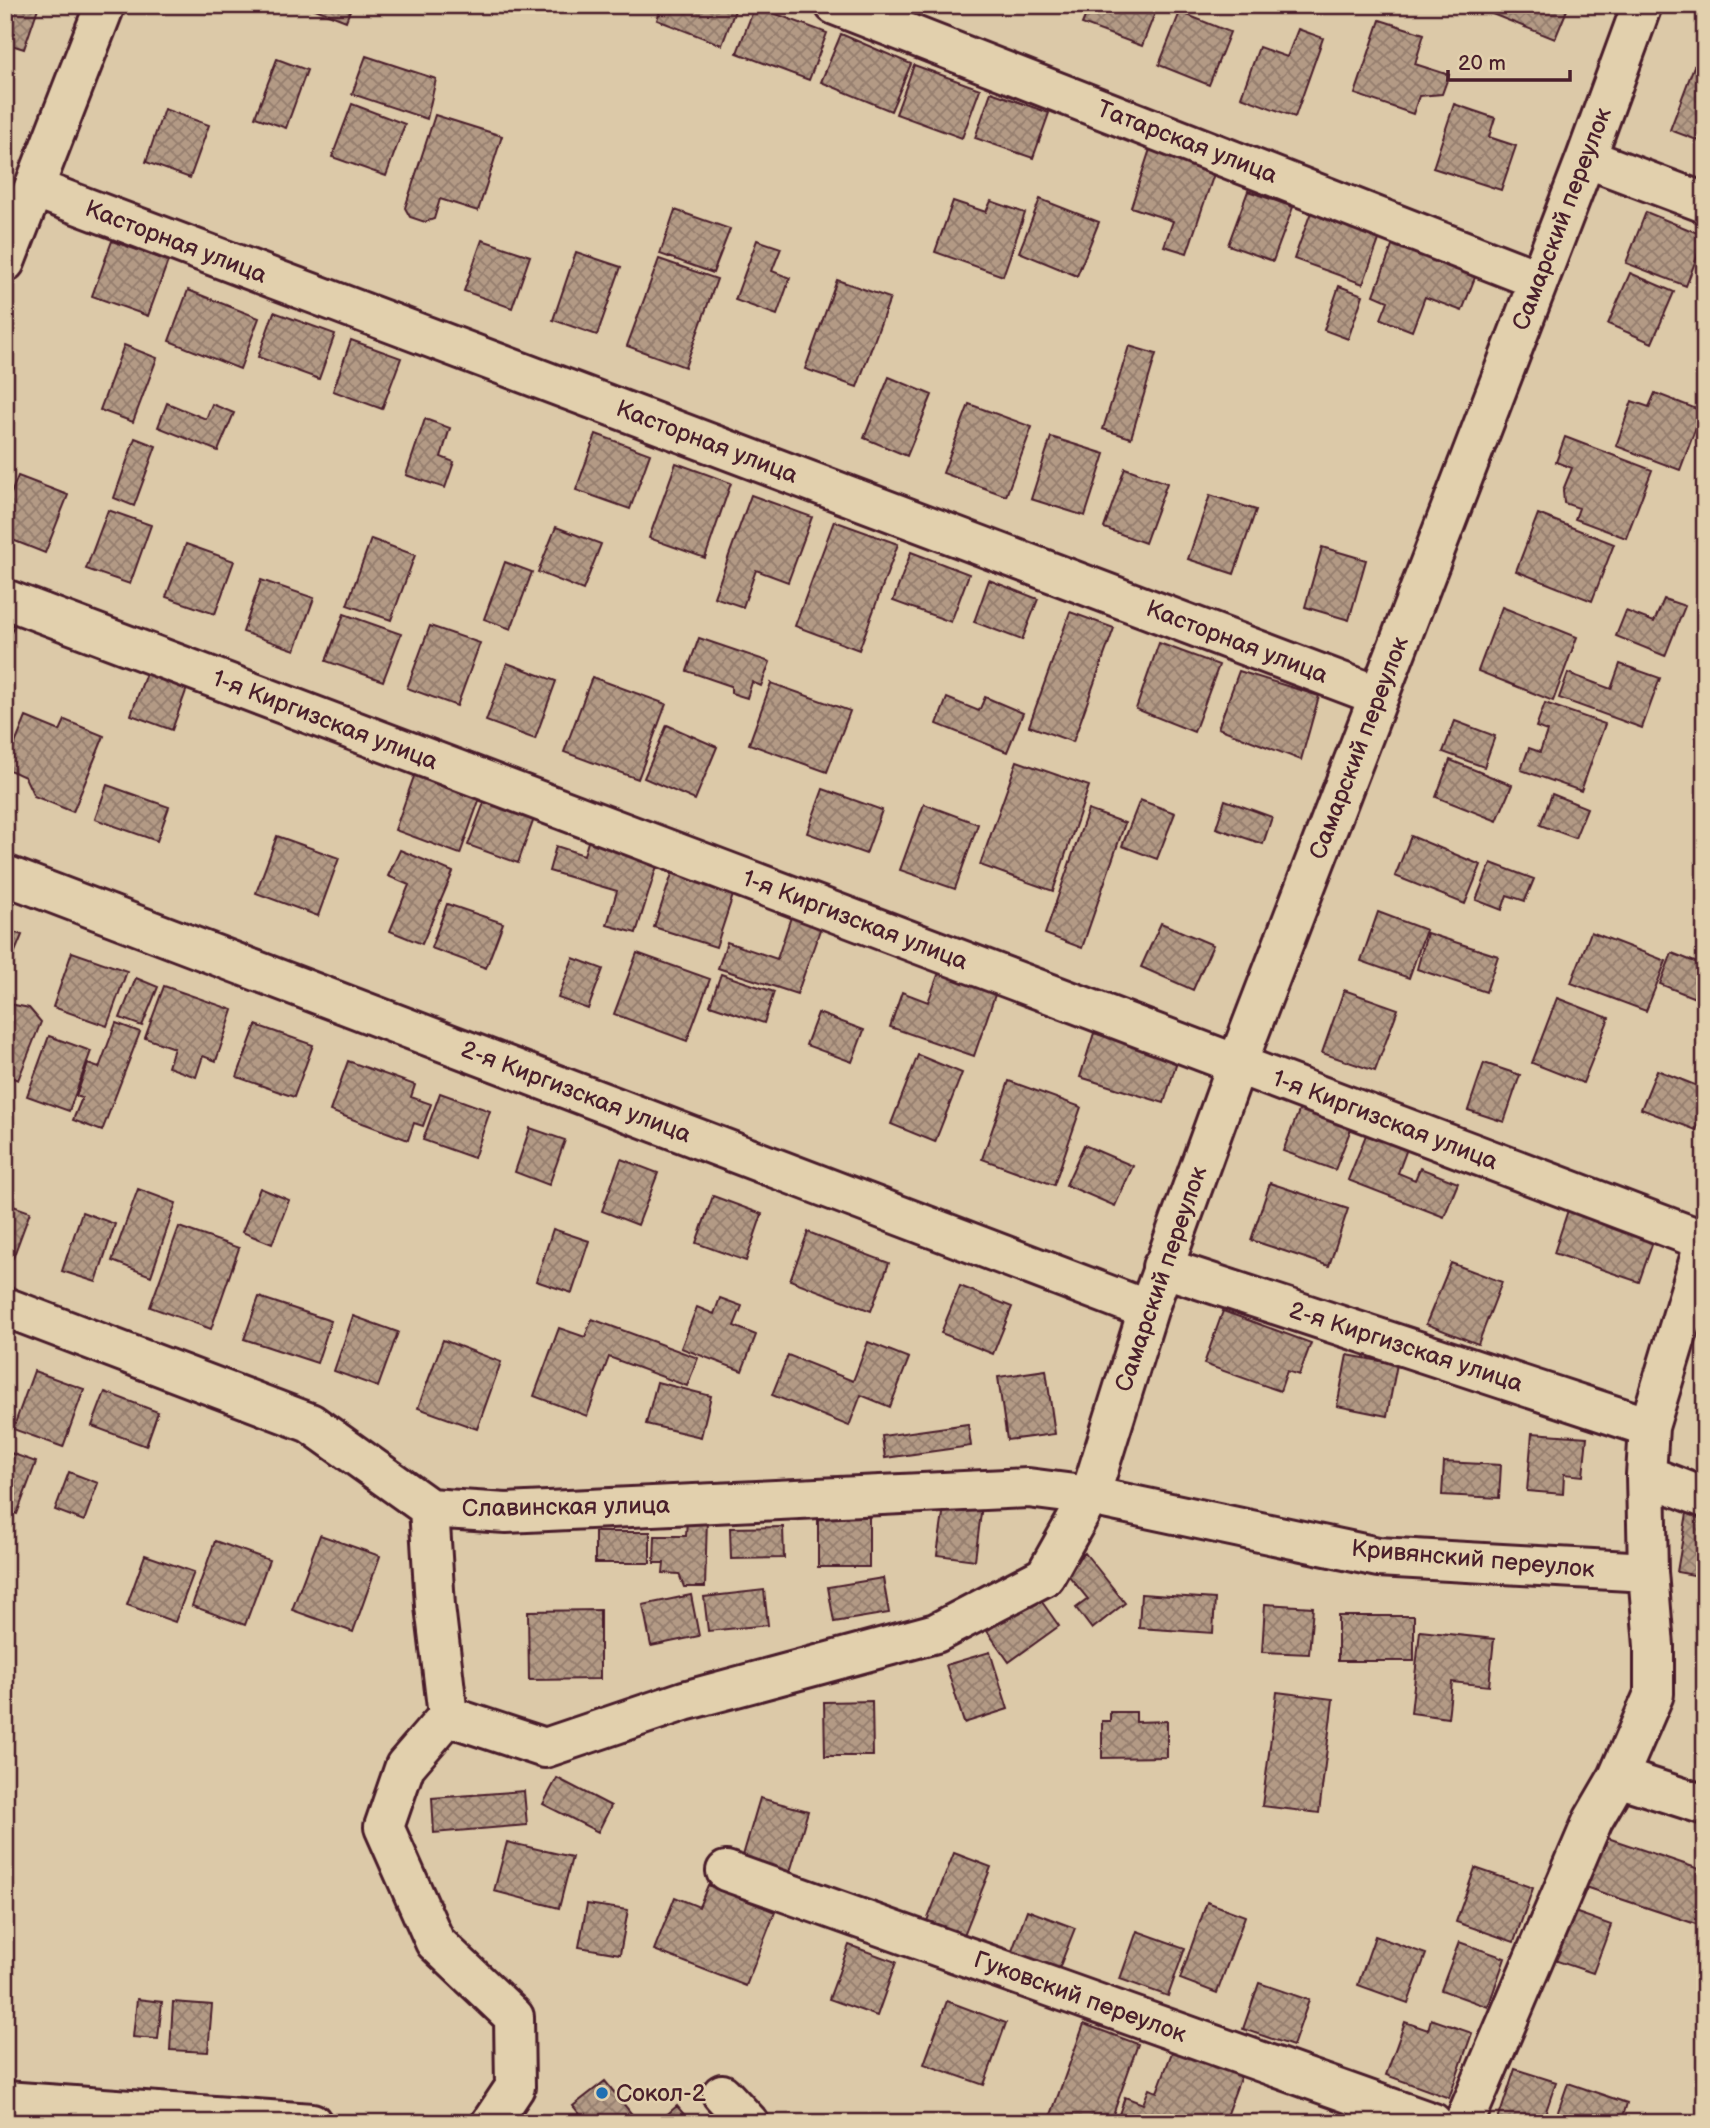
<svg xmlns="http://www.w3.org/2000/svg" width="1710" height="2128" font-family="'Balsamiq Sans',sans-serif">
<style>
.building{fill:url(#building-cross-hatch);stroke:#4a1f2b;stroke-width:2}
.lines{fill:none;stroke-linecap:round;stroke-linejoin:round}
.minor-casing{stroke:#4a1f2b;stroke-width:44}
.minor{stroke:#e2d0ad;stroke-width:38}
.poi-dot{fill:#1f6fb2;stroke:#e2d0ad;stroke-width:2.5}
.labels{text-anchor:middle;dominant-baseline:central;stroke-width:5;stroke-linejoin:round;paint-order:stroke}
.street-label{font-size:24px;fill:#4a1f2b;stroke:#e2d0ad}
.poi-label{font-size:24px;fill:#4a1f2b;stroke:#e2d0ad;text-anchor:start}
</style>
<defs>
<pattern id="building-cross-hatch" width="8" height="8" patternUnits="userSpaceOnUse" patternTransform="scale(1.75)"><rect width="8" height="8" fill="#b39a85"/><path d="M0 0l8 8M0 8l8-8" fill="none" stroke="#947d6d"/></pattern>
</defs>
<rect width="100%" height="100%" fill="#dcc9a8"/>
<filter id="ink" filterUnits="userSpaceOnUse"><feTurbulence type="fractalNoise" baseFrequency=".0143" numOctaves="2"/><feDisplacementMap in="SourceGraphic" scale="14" xChannelSelector="R" yChannelSelector="G"/><feConvolveMatrix kernelMatrix="1 2 1 2 8 2 1 2 1" color-interpolation-filters="sRGB"/></filter>
<g filter="url(#ink)">
<!-- building -->
<path class="building" d="M5 5H39L24 49 5 43Z
M305 5H352L346 21Z
M662 5H737L722 45 657 20Z
M1090 5H1158L1142 46 1082 24Z
M1496 5H1569L1555 39 1492 14Z
M755 6 827 33 809 80 737 53Z
M1180 12 1230 32 1209 85 1159 65Z
M1380 20 1424 34 1415 64 1449 75 1442 94 1419 96 1413 114 1355 94Z
M1298 29 1323 38 1295 117 1241 97 1259 47 1287 57Z
M841 34 911 64 891 111 821 82Z
M366 56 436 79 427 119 352 94Z
M277 59 307 70 286 128 255 117Z
M914 65 980 89 962 138 896 114Z
M1694 66 1705 70V143L1670 130Z
M991 92 1049 113 1033 158 975 138Z
M352 104 405 124 386 176 332 157Z
M1454 104 1495 118 1489 137 1516 146 1501 190 1433 168Z
M164 109 209 125 190 178 146 162Z
M435 115 502 136 478 211 440 199 434 219 425 222 410 217 405 208Z
M1150 149 1215 171 1187 253 1164 246 1173 221 1131 207Z
M1248 191 1293 207 1273 261 1228 245Z
M1040 199 1099 222 1077 276 1019 252Z
M953 201 986 212 991 201 1025 213 1003 276 935 252Z
M675 210 730 229 713 273 660 254Z
M1311 212 1380 237 1363 284 1294 259Z
M1646 212 1705 236 1686 286 1626 263Z
M482 240 530 256 512 308 464 291Z
M757 240 781 248 772 271 790 278 777 315 735 300Z
M112 241 168 261 148 316 92 296Z
M1394 241 1477 272 1462 311 1425 297 1412 331 1381 319 1388 301 1374 295Z
M576 252 621 267 597 335 553 320Z
M659 259 717 279 685 367 627 346Z
M1630 273 1674 292 1652 343 1608 324Z
M837 280 890 298 857 387 805 369Z
M1339 286 1363 295 1348 339 1324 330Z
M188 290 259 318 240 369 169 341Z
M274 312 335 334 319 379 258 357Z
M351 340 401 358 382 409 333 391Z
M124 345 157 358 133 422 100 410Z
M1129 346 1156 354 1131 438 1103 429Z
M889 377 932 395 907 456 864 438Z
M1655 393 1702 411 1680 470 1616 446 1632 401 1649 407Z
M167 403 206 419 212 404 234 413 218 451 158 427Z
M969 404 1032 427 1006 496 943 473Z
M425 419 450 428 441 457 454 462 445 488 406 475Z
M596 434 650 454 630 509 576 490Z
M1051 437 1105 454 1085 516 1031 499Z
M1565 437 1652 470 1626 538 1575 519 1579 508 1564 503 1563 490 1572 468 1556 462Z
M135 438 156 446 134 506 114 498Z
M676 463 731 483 705 558 649 538Z
M1125 468 1167 483 1145 543 1104 528Z
M18 476 68 495 45 553 5 537V509Z
M751 495 812 517 788 582 756 570 743 607 714 597Z
M1210 495 1256 510 1234 574 1188 559Z
M108 510 151 525 130 584 86 569Z
M1538 514 1614 544 1592 601 1516 571Z
M834 521 898 544 859 650 795 626Z
M556 527 601 544 583 590 538 572Z
M371 539 415 555 391 620 347 605Z
M186 544 234 561 215 614 166 597Z
M1322 547 1366 560 1349 620 1305 607Z
M911 552 969 574 951 622 893 601Z
M505 562 532 572 511 629 484 619Z
M261 580 314 598 295 650 243 632Z
M989 580 1038 599 1022 640 974 622Z
M1664 599 1685 606 1665 656 1616 636 1626 611 1654 622Z
M1502 607 1577 637 1553 701 1478 671Z
M1070 612 1114 628 1073 742 1029 726Z
M344 614 401 634 383 681 326 661Z
M5 620 15 623 5 649Z
M430 626 480 643 457 706 407 688Z
M699 638 770 662 761 686 752 682 747 698 731 693V686L687 671Z
M1159 643 1219 665 1194 732 1136 709Z
M507 663 556 681 535 739 486 721Z
M1620 664 1660 678 1642 728 1559 698 1568 673 1611 689Z
M1239 671 1319 696 1301 760 1218 728Z
M146 673 187 688 172 730 131 715Z
M592 677 666 704 638 779 564 752Z
M771 683 850 711 827 772 749 744Z
M985 697 1023 713 1007 752 937 724 947 698 979 711Z
M1545 703 1605 724 1581 791 1521 770 1529 748 1540 752 1547 731 1536 727Z
M26 717 60 731 65 720 104 736 73 812 34 796 25 777 5 768Z
M1455 721 1495 736 1484 767 1443 752Z
M667 725 717 747 695 800 644 778Z
M1450 760 1512 785 1497 821 1436 797Z
M1017 761 1089 786 1053 891 980 865Z
M417 768 482 792 460 854 395 830Z
M107 785 169 807 157 841 95 819Z
M823 789 882 810 866 854 807 833Z
M1552 794 1587 808 1575 838 1540 825Z
M487 795 536 813 518 863 468 845Z
M1140 800 1175 813 1157 859 1122 846Z
M1225 800 1272 817 1263 844 1216 828Z
M924 804 978 824 955 889 900 870Z
M1088 810 1125 823 1082 948 1045 934Z
M591 832 661 853 636 933 607 925 617 891 549 871 556 846 584 855Z
M277 836 339 858 318 916 256 893Z
M1411 836 1481 865 1465 904 1395 876Z
M400 850 453 872 422 944 390 931 409 885 388 876Z
M1491 863 1534 879 1525 901 1507 895 1502 910 1476 900Z
M674 868 735 889 716 947 654 927Z
M447 904 503 923 486 968 431 948Z
M1378 912 1426 930 1409 978 1361 961Z
M791 917 821 927 797 994 718 968 727 942 777 959Z
M1161 923 1213 945 1193 990 1141 967Z
M5 929 22 935 5 976Z
M1591 932 1666 961 1646 1011 1571 983Z
M1427 933 1498 956 1486 992 1417 969Z
M72 952 127 971 107 1026 53 1007Z
M637 953 710 979 687 1041 614 1014Z
M1672 953 1705 966V1002L1660 984Z
M573 958 603 969 588 1009 558 998Z
M941 967 998 986 974 1056 890 1027 902 992 928 1002Z
M721 974 774 992 764 1023 710 1005Z
M136 978 158 987 142 1026 120 1018Z
M164 986 233 1010 216 1061 203 1056 196 1077 168 1067 174 1048 145 1038Z
M1344 990 1398 1009 1375 1071 1322 1053Z
M1557 998 1609 1018 1583 1083 1532 1063Z
M5 1003 29 1008 41 1022 18 1080 5 1075Z
M818 1013 864 1030 852 1062 806 1045Z
M116 1023 140 1032 102 1131 73 1120 82 1098 76 1096 88 1064 99 1068Z
M256 1025 313 1045 294 1097 237 1077Z
M1094 1033 1178 1058 1164 1103 1080 1077Z
M49 1036 91 1051 69 1111 27 1096Z
M918 1055 962 1073 935 1142 891 1124Z
M348 1061 415 1085 411 1097 431 1104 423 1126 414 1123 408 1140 330 1111Z
M1484 1063 1520 1075 1504 1122 1468 1110Z
M1657 1070 1705 1089V1107L1696 1130 1641 1109Z
M1009 1081 1081 1107 1054 1185 982 1159Z
M440 1093 490 1111 474 1158 423 1140Z
M1303 1101 1354 1121 1335 1170 1283 1151Z
M530 1128 565 1140 549 1185 515 1172Z
M1368 1130 1408 1146 1398 1173 1415 1180 1420 1168 1458 1183 1444 1217 1348 1180Z
M1084 1145 1133 1166 1115 1206 1066 1185Z
M621 1159 658 1173 638 1225 602 1211Z
M1270 1183 1348 1209 1329 1266 1251 1240Z
M260 1188 289 1200 272 1244 242 1232Z
M138 1189 176 1203 151 1276 112 1261Z
M713 1196 762 1214 746 1261 696 1243Z
M5 1203 30 1212 13 1258 5 1255Z
M1569 1207 1655 1236 1639 1282 1554 1253Z
M82 1212 115 1224 96 1282 62 1271Z
M179 1227 239 1248 211 1329 150 1307Z
M553 1229 589 1241 572 1293 536 1281Z
M808 1232 889 1263 871 1311 790 1280Z
M1451 1263 1502 1282 1478 1344 1426 1324Z
M960 1286 1012 1307 993 1354 941 1333Z
M259 1297 331 1321 317 1363 244 1339Z
M720 1298 742 1306 734 1326 756 1335 742 1371 681 1348 697 1307 714 1314Z
M1223 1311 1311 1343 1299 1375 1287 1371 1280 1391 1204 1364Z
M353 1316 398 1332 378 1387 334 1371Z
M592 1319 698 1358 687 1386 609 1357 587 1416 534 1396 559 1328 585 1337Z
M443 1340 501 1362 477 1429 418 1408Z
M868 1342 909 1358 890 1407 861 1395 849 1426 772 1395 788 1355 853 1381Z
M1347 1355 1397 1364 1387 1416 1337 1406Z
M1046 1370 1055 1434 1007 1440 998 1377Z
M34 1371 84 1389 63 1447 13 1429Z
M657 1382 711 1396 701 1437 646 1424Z
M105 1392 158 1412 146 1446 92 1426Z
M968 1424 971 1446 885 1458 882 1436Z
M1532 1433 1587 1437 1583 1476 1564 1474 1563 1494 1527 1491Z
M5 1451 36 1462 17 1514 5 1510Z
M1444 1462 1501 1465 1499 1498 1442 1495Z
M69 1472 98 1483 84 1521 55 1510Z
M945 1500 982 1505 975 1560 937 1555Z
M1687 1513 1705 1517V1577L1677 1572Z
M818 1517H869V1567H818Z
M687 1518 707 1519 705 1587H684L679 1574 663 1573 664 1563H654L655 1536H686Z
M783 1527 784 1558 731 1559 730 1528Z
M595 1532H650V1563H595Z
M320 1535 380 1556 353 1632 292 1610Z
M215 1541 269 1560 245 1625 192 1606Z
M1085 1553 1125 1603 1092 1629 1076 1608 1088 1599 1064 1570Z
M145 1555 194 1572 175 1622 127 1605Z
M883 1578 889 1613 834 1622 828 1587Z
M764 1590 768 1625 708 1631 704 1597Z
M1141 1594 1215 1599 1213 1633 1139 1628Z
M691 1595 699 1636 651 1646 643 1605Z
M1037 1595 1059 1626 1009 1662 987 1631Z
M1265 1604 1313 1607 1309 1654 1262 1652Z
M600 1610V1679L529 1680 528 1611Z
M1338 1616H1414V1661H1338Z
M1420 1631 1494 1639 1489 1686 1452 1682 1448 1718 1411 1713Z
M990 1652 1008 1709 964 1723 946 1665Z
M1277 1692 1333 1699 1319 1813 1262 1806Z
M872 1701 873 1756H825L824 1702Z
M1110 1712H1136V1722L1167 1721V1757L1102 1758V1721H1110Z
M557 1778 611 1806 598 1832 543 1804Z
M524 1791 527 1825 434 1833 432 1798Z
M760 1798 808 1811 790 1872 742 1859Z
M1599 1835 1705 1871V1927L1582 1886Z
M507 1842 572 1857 559 1908 494 1891Z
M954 1853 991 1867 962 1940 925 1926Z
M1475 1868 1533 1888 1514 1942 1456 1922Z
M708 1885 775 1912 746 1986 654 1950 675 1897 699 1907Z
M1207 1902 1245 1916 1217 1993 1180 1979Z
M587 1904 628 1910 620 1954 579 1947Z
M1027 1910 1075 1928 1058 1971 1011 1954Z
M1569 1910 1611 1925 1593 1973 1551 1959Z
M1137 1931 1185 1948 1168 1996 1120 1979Z
M1375 1936 1426 1954 1408 2003 1358 1985Z
M1459 1942 1505 1958 1488 2007 1441 1990Z
M849 1945 896 1962 877 2016 829 1999Z
M1259 1983 1309 2000 1293 2046 1243 2029Z
M137 1999 162 2002 158 2039 133 2037Z
M947 2001 1006 2023 984 2085 924 2064Z
M173 2002 212 2005 208 2052 170 2050Z
M1431 2019 1472 2033 1449 2098 1386 2075 1405 2022 1428 2030Z
M1084 2024 1138 2044 1110 2123H1048Z
M1174 2047 1242 2073 1225 2119 1235 2123H1116L1125 2097 1143 2104 1149 2089 1157 2092Z
M1515 2069 1556 2082 1542 2123H1497Z
M605 2081 639 2123H587L573 2106Z
M1568 2083 1627 2103 1621 2123H1554Z
M677 2106 691 2123H657Z"/>
<g class="lines">
<!-- minor casing -->
<g class="minor-casing">
<path id="minor" d="M835 5 1539 280
M1586 158 1705 203
M34 188 1379 696
M5 262 105 5
M5 599 1705 1241
M5 875 1148 1310
M1162 1267 1649 1427
M5 1307 310 1423 429 1508 506 1513 1028 1488 1090 1496 1378 1557 1648 1572
M1646 1475 1705 1498
M429 1508 435 1606 448 1716 545 1748 684 1701 936 1633 1045 1576 1090 1496 1148 1310 1237 1064 1586 158 1642 5
M448 1716 405 1766 384 1827 435 1942 514 2017 515 2087 491 2123
M1618 1777 1705 1805
M726 1871 1433 2123
M722 2094 749 2123
M5 2101 312 2123
M1464 2123 1593 1820 1618 1777 1654 1694V1646L1648 1572 1646 1475 1649 1427 1705 1241"/>
</g>
<!-- minor -->
<use href="#minor" class="minor"/>
</g>
</g>
<!-- markers -->
<circle class="poi-dot" cx="602" cy="2093" r="7"/>
<g class="labels">
<!-- street labels -->
<g class="street-label">
<text transform="translate(1187 142) rotate(21)">Татарская улица</text>
<text transform="translate(1562 219) rotate(-69)">Самарский переулок</text>
<text transform="translate(176 242) rotate(21)">Касторная улица</text>
<text transform="translate(707 442) rotate(21)">Касторная улица</text>
<text transform="translate(1237 642) rotate(21)">Касторная улица</text>
<text transform="translate(325 720) rotate(21)">1-я Киргизская улица</text>
<text transform="translate(1359 748) rotate(-69)">Самарский переулок</text>
<text transform="translate(855 920) rotate(21)">1-я Киргизская улица</text>
<text transform="translate(576 1092) rotate(21)">2-я Киргизская улица</text>
<text transform="translate(1385 1120) rotate(21)">1-я Киргизская улица</text>
<text transform="translate(1161 1279) rotate(-71)">Самарский переулок</text>
<text transform="translate(1406 1347) rotate(18)">2-я Киргизская улица</text>
<text transform="translate(566 1507) rotate(-1)">Славинская улица</text>
<text transform="translate(1473 1559) rotate(5)">Кривянский переулок</text>
<text transform="translate(1080 1997) rotate(20)">Гуковский переулок</text>
</g>
<!-- poi labels -->
<g class="poi-label">
<text x="616" y="2093">Сокол-2</text>
</g>
</g>
<!-- margin -->
<rect width="1710" height="2128" fill="none" stroke="#e2d0ad" stroke-width="28"/>
<rect x="14" y="14" width="1682" height="2100" fill="none" stroke="#4a1f2b" stroke-width="2.5" filter="url(#ink)"/>
<!-- scale -->
<path d="M1448 70v10h122v-10" fill="none" stroke="#4a1f2b" stroke-width="3.5"/>
<text x="1458" y="70" font-size="21" fill="#4a1f2b" stroke="#e2d0ad" stroke-width="5" paint-order="stroke">20 m</text>
</svg>
